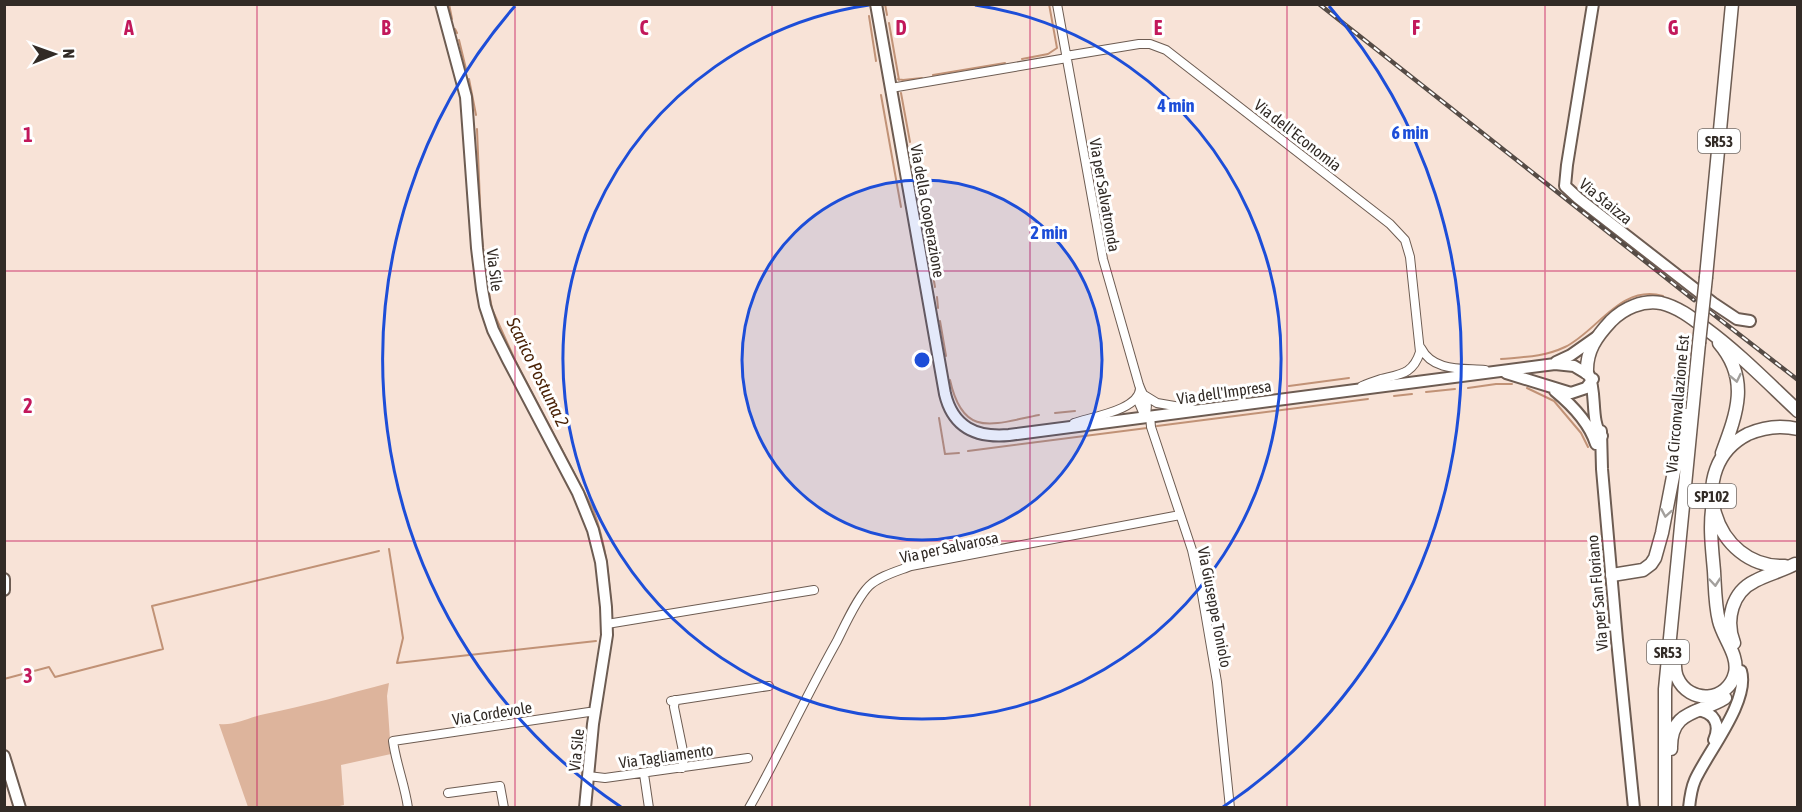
<svg xmlns="http://www.w3.org/2000/svg" width="1802" height="812" font-family="'Asap Condensed',sans-serif">
<style>
.green{fill:#ddb49c}
.lines{fill:none;stroke-linecap:round;stroke-linejoin:round}
.stream{stroke:#c19276;stroke-width:2}
.street-casing{stroke:#6d5c52;stroke-width:10}
.secondary-casing{stroke:#6d5c52;stroke-width:14}
.primary-casing{stroke:#6d5c52;stroke-width:15}
.street{stroke:#fff;stroke-width:8}
.secondary{stroke:#fff;stroke-width:10}
.primary{stroke:#fff;stroke-width:12}
.rail-casing{stroke:#564c46;stroke-width:4.5}
.rail{stroke:#fff;stroke-width:2;stroke-dasharray:7;stroke-linecap:butt}
.primary-bridge-casing{stroke:#6d5c52;stroke-width:15;stroke-linecap:butt}
.primary-bridge{stroke:#fff;stroke-width:12}
.oneway{stroke:#a3a09d}
.grid{fill:none;stroke:#c2185b;stroke-width:1.5;stroke-opacity:0.55}
.ring{fill:none;stroke:#1d4ed8;stroke-width:3}
.labels{text-anchor:middle;dominant-baseline:central;stroke-width:6;stroke-linejoin:round;paint-order:stroke}
.shield{fill:#fff;stroke:#706b67;stroke-width:1.5}
.shield-label{font-size:15px;font-weight:bold;fill:#322b26}
.street-label{font-size:16px;fill:#322b26;stroke:#fff}
.water-label{font-size:18px;font-style:italic;fill:#4a2206;stroke:#fff}
.grid-label{font-size:20px;text-anchor:middle;font-weight:bold;fill:#c2185b;stroke:#fff;stroke-width:6;stroke-linejoin:round;paint-order:stroke}
.centre{fill:#1d4ed8;stroke:#fff;stroke-width:3}
.ring-label{font-size:18px;text-anchor:middle;font-weight:bold;fill:#1d4ed8;stroke:#fff;stroke-width:6;stroke-linejoin:round;paint-order:stroke}
</style>
<rect width="100%" height="100%" fill="#f8e3d7"/>
<!-- green -->
<path class="green" d="M389 683 387 696 391 754 341 765 344 805 330 808 248 807 219 724C235 726 249 717 265 714 306 706 347 694 389 683Z"/>
<g class="lines">
<!-- stream -->
<path class="stream" d="M449 4 452 19
M885 4 887 15
M869 16 876 61
M889 23 899 80
M455 29 457 33
M459 40 466 69
M1022 59 1048 54 1057 48 1049 4
M933 75 1005 63
M469 79 476 115
M898 79 903 80 922 78
M901 93 910 142
M881 95 901 207
M477 129 481 227 485 270 492 309 515 360 593 509C607 547 609 577 612 617
M916 177 922 213
M924 224 925 231
M927 241 935 287
M937 297 938 308
M940 321 946 356
M1501 359C1523 357 1544 357 1565 347 1598 331 1620 284 1663 296
M950 380C963 439 993 424 1039 415
M1289 386 1349 378
M1468 388 1496 384H1512
M1527 388 1554 401 1581 433 1588 447
M1245 392 1260 390
M1426 392 1455 389
M1394 396 1412 394
M1187 400 1221 395
M1055 413 1075 411
M939 418 945 454 959 453
M1157 426 1368 399
M968 451 1147 428
M389 549 403 638 397 663 596 641
M4 679 49 667 55 677 163 649 152 606 379 551"/>
<!-- street casing -->
<g class="street-casing">
<path id="street" d="M1057 4 1103 259 1139 385C1144 399 1150 401 1145 417
M1066 56 1139 44H1150L1166 50 1390 224 1405 240 1410 257 1420 352C1413 374 1401 374 1381 379 1375 381 1369 383 1362 386
M891 88 1067 58
M1421 348C1433 372 1463 368 1485 370
M1140 393 1139 403 1145 417
M1144 395 1157 403 1192 409
M1150 416 1151 427 1192 550 1202 594 1217 682 1230 808
M1074 423C1091 417 1140 410 1140 388
M607 624 814 590
M675 700 674 707 684 756 682 768
M671 701 769 686
M644 774 649 808
M588 776 605 778 748 758
M448 793 500 786 504 808
M408 808C405 785 396 764 393 741L589 712 595 713
M749 808C780 753 806 696 837 641 845 625 857 598 869 586 879 576 898 571 911 566L1180 515"/>
</g>
<!-- secondary casing -->
<g class="secondary-casing">
<path id="secondary" d="M441 4 466 97 477 248 482 289 485 306 493 330 508 360 578 493 593 530 601 562 606 607 607 635 593 724 585 808
M876 4 945 394C953 427 976 438 1009 435L1555 364 1574 366 1589 375C1597 393 1590 422 1602 436
M1593 4 1567 165 1565 186 1578 198 1713 303 1737 319 1750 321
M1556 362 1571 355 1598 336
M1506 373 1571 393 1586 388 1593 379
M1555 391C1572 405 1589 422 1596 444
M1601 431 1602 469 1617 640 1634 808
M4 579V590
M1697 710C1714 712 1721 724 1714 740
M4 756 20 808
M1689 808C1690 798 1691 789 1695 780 1707 753 1750 701 1741 671"/>
</g>
<!-- primary casing -->
<g class="primary-casing">
<path id="primary" d="M1706 277 1732 4
M1719 343C1750 379 1737 413 1722 453
M1587 373C1586 351 1596 337 1611 321 1624 308 1642 300 1661 303 1678 307 1692 318 1705 328 1739 353 1767 382 1798 411
M1785 566C1713 569 1683 467 1748 434 1764 427 1781 425 1798 429
M1612 575 1643 570 1651 564 1655 558 1662 533 1685 415
M1734 643C1725 620 1732 592 1755 581 1768 574 1782 571 1795 564
M1675 655C1675 662 1674 670 1677 677 1689 705 1728 702 1735 673 1739 655 1723 638 1719 621 1715 605 1715 587 1714 571 1712 548 1709 525 1713 503
M1671 749C1670 709 1700 714 1725 698
M1665 808V689L1699 343"/>
</g>
<!-- street -->
<use href="#street" class="street"/>
<!-- secondary -->
<use href="#secondary" class="secondary"/>
<!-- primary -->
<use href="#primary" class="primary"/>
<!-- rail casing -->
<g class="rail-casing">
<path id="rail" d="M1319 4 1694 300
M1709 311 1798 380"/>
</g>
<!-- rail -->
<use href="#rail" class="rail"/>
<!-- primary-bridge casing -->
<g class="primary-bridge-casing">
<path id="primary-bridge" d="M1699 343 1706 277"/>
</g>
<!-- primary-bridge -->
<use href="#primary-bridge" class="primary-bridge"/>
</g>
<!-- one-way arrows -->
<defs><path id="oneway-chevron" d="M-2-3.5L2.5 0L-2 3.5" fill="none" stroke-width="1.6" stroke-linecap="round" stroke-linejoin="round" transform="scale(1.5)"/></defs>
<g class="oneway">
<use href="#oneway-chevron" transform="translate(1736 378) rotate(78)"/>
<use href="#oneway-chevron" transform="translate(1666 513) rotate(100)"/>
<use href="#oneway-chevron" transform="translate(1715 582) rotate(85)"/>
</g>
<!-- grid -->
<path class="grid" d="M257 4V808M515 4V808M772 4V808M1030 4V808M1287 4V808M1545 4V808M4 271H1798M4 541H1798"/>
<!-- distance rings -->
<circle cx="922" cy="360" r="180" fill="#1d4ed8" fill-opacity=".12"/>
<g class="ring">
<circle cx="922" cy="360" r="180"/>
<path d="M975 5A359 359 0 1 1 869 5"/>
<path d="M621 807A539 539 0 0 1 515 6M1329 6A539 539 0 0 1 1223 807"/>
</g>
<g class="labels">
<!-- shield labels -->
<g class="shield">
<rect x="1698" y="129" width="42" height="24" rx="4.5"/>
<rect x="1688" y="484" width="48" height="24" rx="4.5"/>
<rect x="1647" y="640" width="42" height="24" rx="4.5"/>
</g>
<g class="shield-label">
<text x="1719" y="141">SR53</text>
<text x="1712" y="496">SP102</text>
<text x="1668" y="652">SR53</text>
</g>
<!-- street labels -->
<g class="street-label">
<text transform="translate(1298 135) rotate(38)">Via dell'Economia</text>
<text transform="translate(1105 195) rotate(80)">Via per Salvatronda</text>
<text transform="translate(1606 201) rotate(39)">Via Staizza</text>
<text transform="translate(928 211) rotate(80)">Via della Cooperazione</text>
<text transform="translate(495 270) rotate(83)">Via Sile</text>
<text transform="translate(1224 392) rotate(-8)">Via dell'Impresa</text>
<text transform="translate(1677 404) rotate(-85)">Via Circonvallazione Est</text>
<text transform="translate(949 547) rotate(-12)">Via per Salvarosa</text>
<text transform="translate(1597 593) rotate(-95)">Via per San Floriano</text>
<text transform="translate(1215 607) rotate(79)">Via Giuseppe Toniolo</text>
<text transform="translate(492 713) rotate(-9)">Via Cordevole</text>
<text transform="translate(576 750) rotate(-84)">Via Sile</text>
<text transform="translate(666 756) rotate(-8)">Via Tagliamento</text>
</g>
<!-- water labels -->
<g class="water-label">
<text transform="translate(538 372) rotate(64)">Scarico Postuma 2</text>
</g>
</g>
<g class="grid-label">
<text x="129" y="35">A</text>
<text x="386" y="35">B</text>
<text x="644" y="35">C</text>
<text x="901" y="35">D</text>
<text x="1158" y="35">E</text>
<text x="1416" y="35">F</text>
<text x="1673" y="35">G</text>
<text x="28" y="142">1</text>
<text x="28" y="413">2</text>
<text x="28" y="683">3</text>
</g>
<circle cx="922" cy="360" r="9" class="centre"/>
<g class="ring-label">
<text x="1176" y="112">4 min</text>
<text x="1410" y="139">6 min</text>
<text x="1049" y="239">2 min</text>
</g>
<!-- border -->
<rect width="1802" height="812" fill="none" stroke="#322b26" stroke-width="12"/>
<!-- north arrow -->
<g transform="translate(54 54) rotate(89)" stroke="#ffffff" stroke-width="4.5" paint-order="stroke">
<path d="M0-4.5L10 22L0 15L-10 22Z" fill="#322b26"/>
<text y="-9" font-size="16" font-weight="bold" text-anchor="middle" fill="#322b26">N</text>
</g>
</svg>
